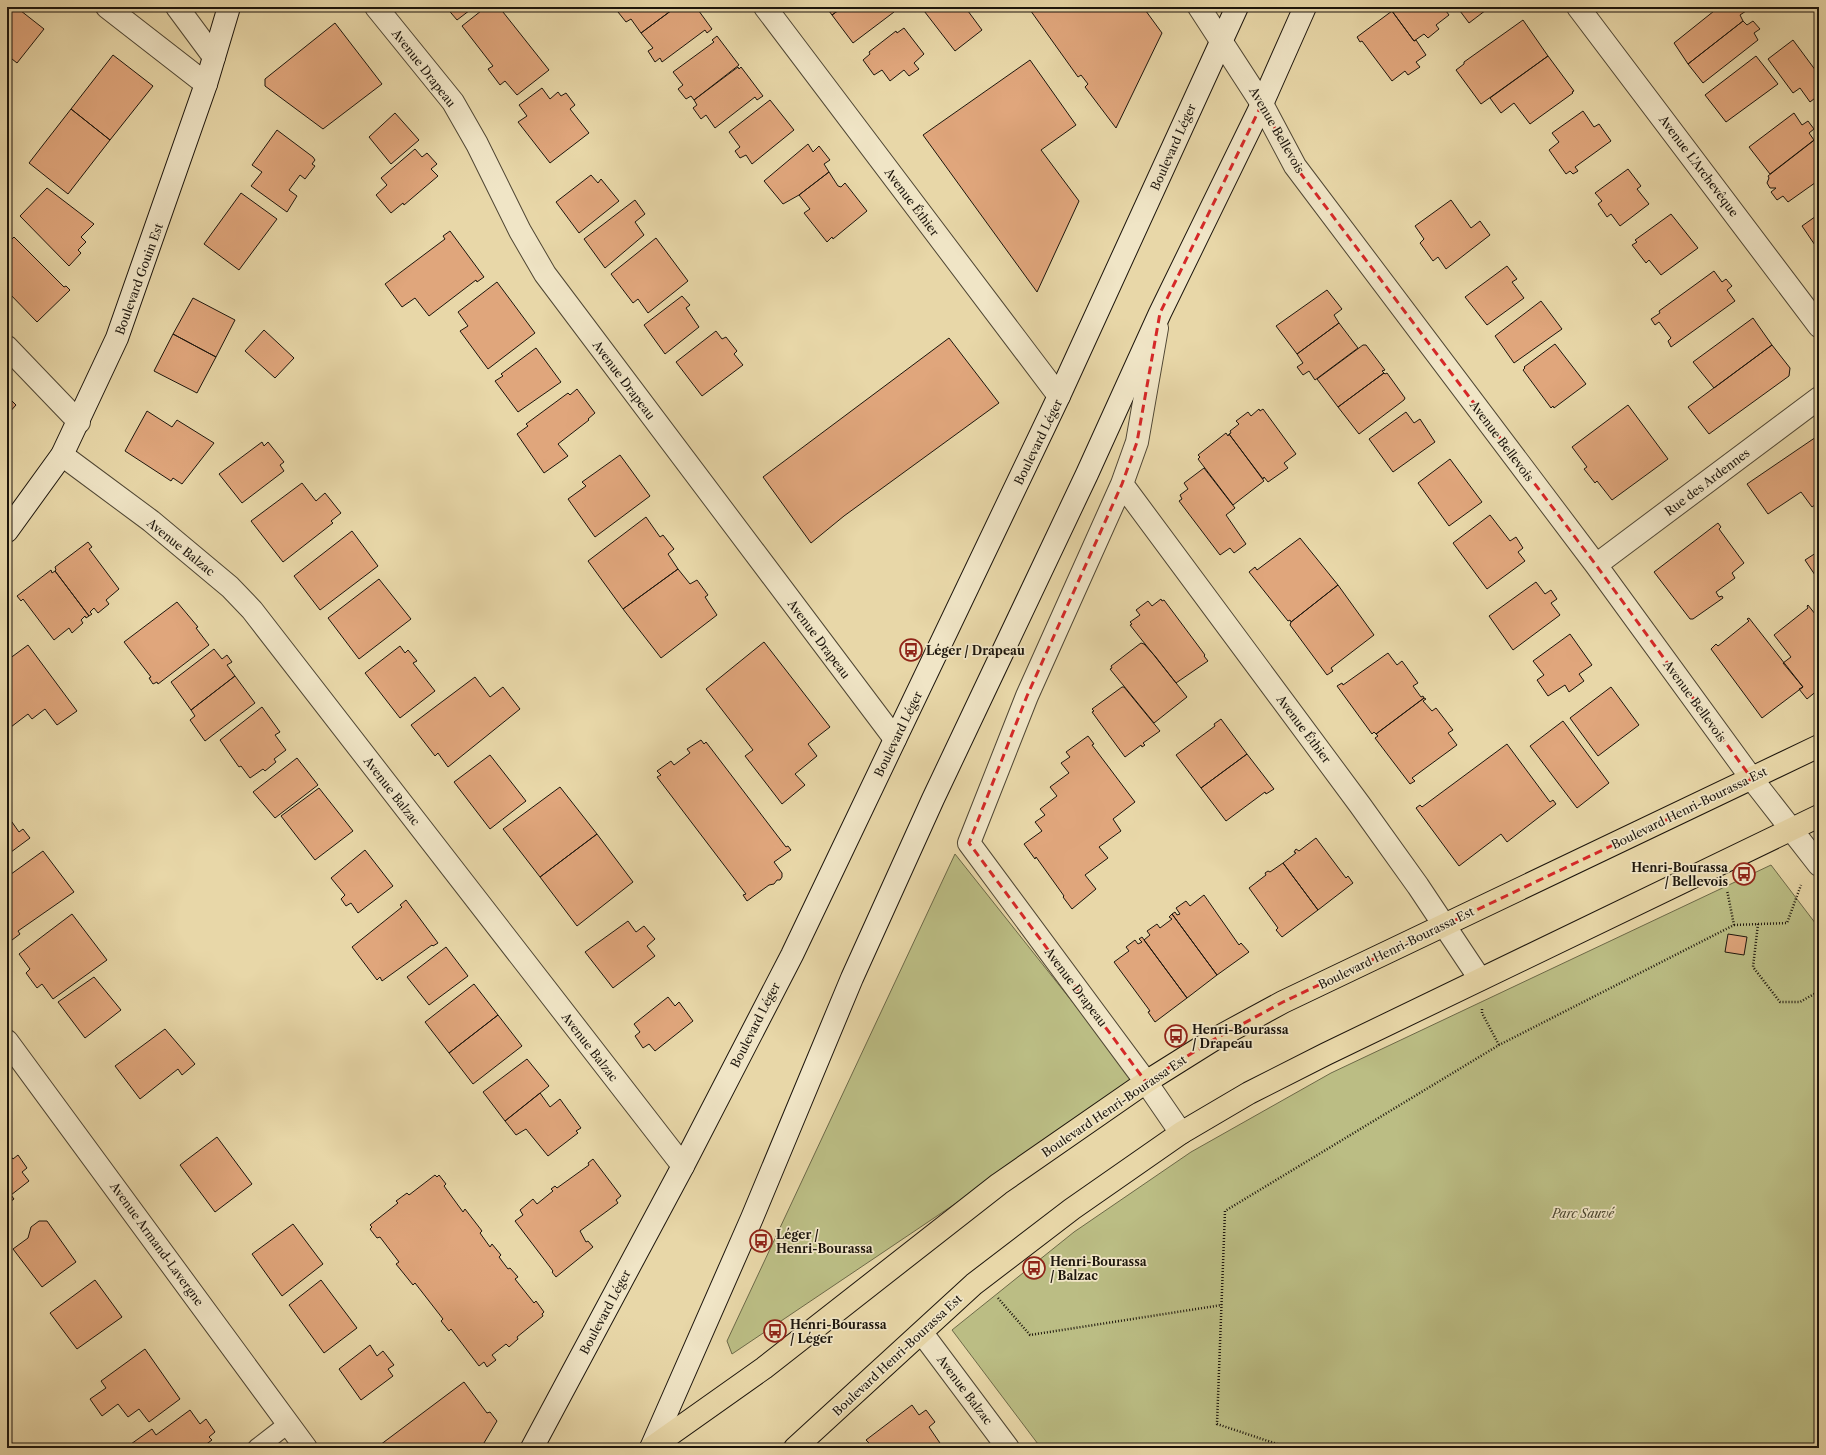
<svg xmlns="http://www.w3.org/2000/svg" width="1826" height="1455" font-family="'Libre Caslon Text',serif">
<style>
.green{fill:#bbbd84;stroke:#6c6948}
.building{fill:#e0a67c;stroke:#1c150c}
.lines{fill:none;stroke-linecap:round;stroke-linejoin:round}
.lane-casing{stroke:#4f4633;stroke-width:20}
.street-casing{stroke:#4f4633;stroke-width:24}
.secondary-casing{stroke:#1c150c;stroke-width:24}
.primary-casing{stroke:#1c150c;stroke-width:24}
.path{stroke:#1c150c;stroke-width:2.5;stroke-dasharray:1 2;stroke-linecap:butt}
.lane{stroke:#f0e5c6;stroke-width:18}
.street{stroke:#f0e5c6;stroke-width:22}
.secondary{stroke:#f0e5c6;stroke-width:22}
.primary{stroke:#e8d7a8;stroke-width:22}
.marked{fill:none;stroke:#d62828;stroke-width:3;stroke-dasharray:8 5;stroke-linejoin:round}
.labels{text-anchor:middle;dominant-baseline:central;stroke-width:3.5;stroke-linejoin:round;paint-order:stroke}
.street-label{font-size:12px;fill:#1c150c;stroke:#f0e5c6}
.poi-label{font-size:12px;font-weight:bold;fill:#1c150c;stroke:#f0e5c6;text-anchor:start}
.park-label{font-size:12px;font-style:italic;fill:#4c4730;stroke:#f0e5c6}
</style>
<rect width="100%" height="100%" fill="#e8d7a8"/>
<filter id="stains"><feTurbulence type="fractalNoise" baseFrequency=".005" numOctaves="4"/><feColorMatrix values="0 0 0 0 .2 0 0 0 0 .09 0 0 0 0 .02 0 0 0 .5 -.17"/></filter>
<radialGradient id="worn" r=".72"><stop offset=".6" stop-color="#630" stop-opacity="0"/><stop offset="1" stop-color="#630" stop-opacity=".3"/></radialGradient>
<!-- green -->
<path class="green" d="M955 854 1136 1082 732 1354 727 1341Z
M1771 865 1819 928V1448H1041L952 1330 1074 1232 1191 1152 1331 1073Z"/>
<!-- building -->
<path class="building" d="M7 7H16L44 29 17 63 7 55Z
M446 7H474L457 20Z
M486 7H499L549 70 517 95 505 81 500 85 488 69 493 66 462 26Z
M622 7H676L641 33 631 19 626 22 618 12 623 8Z
M676 7H696L712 29 707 33 705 30 662 62 660 58 655 62 648 51 653 48 641 33Z
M826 7H843L832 15Z
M843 7H890L894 12 853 43 832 15Z
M921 7H965L982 30 955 51Z
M1028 7H1143L1162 33 1116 128 1085 87 1088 84 1081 75 1078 77Z
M1389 7H1443L1449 15 1436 25 1439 29 1428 38 1424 34 1414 41Z
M1457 7H1490L1469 23Z
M1719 7H1743L1746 11 1740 15 1743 21 1688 64 1674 43Z
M1392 11 1414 41 1416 40 1426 55 1416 62 1420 67 1408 75 1405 71 1392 81 1362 41 1360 42 1357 37Z
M1523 20 1548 56 1481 104 1456 70 1464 64V62Z
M1743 21 1747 25 1753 21 1760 29 1754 33 1758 40 1703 83 1688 64Z
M335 23 382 84 323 129 265 86V79Z
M904 28 924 54 914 63 919 69 909 76 904 70 890 81 882 70 874 75 863 60 870 54 869 52 896 31 897 33Z
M717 36 739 65 694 100 691 96 686 99 678 89 683 85 673 72 714 42 712 40Z
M1793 40 1819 75V95L1810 102 1800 88 1793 93 1768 59Z
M113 55 153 86 110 140 71 109Z
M1548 56 1574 91 1572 92 1573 93 1530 124 1514 103 1501 113 1490 98Z
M1756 56 1778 84 1726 122 1705 95Z
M1030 60 1076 125 1041 150 1079 201 1037 292 923 135Z
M738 67 739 69 741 67 763 96 757 100 755 97 715 128 706 115 701 119 693 108 697 105 694 100Z
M542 88 550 99 558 92 561 96 566 93 575 105 570 109 589 133 550 163 518 122 527 116 519 105Z
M770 100 794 130 752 164 746 155 740 158 735 151 740 147 729 132Z
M71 109 110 140 68 194 29 163Z
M1583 111 1594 127 1599 124 1611 141 1575 167 1578 171 1573 174 1570 171 1566 174 1549 150 1559 142 1552 133Z
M395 113 419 140 391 164 369 137Z
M1794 113 1802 125 1808 121 1814 129 1809 133 1814 140 1770 174 1749 147Z
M277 130 313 157 315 160 312 164 315 166 305 179 300 175 289 190 297 196 287 212 251 186 262 172 252 165Z
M1817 138 1819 140V180L1788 202 1783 196 1777 200 1771 192 1776 188H1770L1767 183 1769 178 1768 176Z
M808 144 813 152 819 146 830 160 824 164 829 172 799 195 783 204 764 181Z
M415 149 422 157 427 153 437 164 431 169 438 176 404 205 403 203 391 213 376 195 387 185 381 178Z
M1628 169 1641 186 1637 189 1649 204 1620 226 1611 214 1607 217 1598 204 1602 201 1595 193Z
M829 172 838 186 841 187 845 183 867 211 833 239 832 237 827 242 804 213 810 209 799 195Z
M591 175 598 183 601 179 619 201 579 233 556 202Z
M47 188 94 224 81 237 86 242 78 250 81 253 69 266 20 216Z
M241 193 277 219 239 270 204 244Z
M635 200 645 214 635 222 644 235 605 268 584 239Z
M1451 200 1471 228 1480 221 1490 235 1446 269 1438 257 1433 261 1420 243 1424 239 1415 226Z
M1671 214 1698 248 1661 275 1649 260 1646 263 1632 245 1637 242 1635 240Z
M1819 214V251L1802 226Z
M450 231 484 277 477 282 476 280 429 316 415 298 402 307 385 284 445 239 443 236Z
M14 237 64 287 66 286 70 290 37 322 7 291V244Z
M656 238 688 281 648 313 638 299 633 303 611 274Z
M1507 266 1517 279 1512 282 1524 298 1487 325 1465 297Z
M1714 271 1722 282 1726 279 1732 286 1727 290 1735 301 1671 347 1668 341 1671 338 1659 322 1655 325 1651 319 1660 313 1659 311Z
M497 282 535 333 488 369 460 331 468 326 458 312Z
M1327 290 1342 309 1334 315 1339 323 1297 354 1276 326Z
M682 296 690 305 686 308 699 327 665 354 644 325Z
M193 298 235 320 216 357 173 334Z
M1541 301 1562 329 1514 363 1495 336Z
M1753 318 1772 345 1714 388 1693 362Z
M1339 323 1358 348 1315 380 1309 371 1303 375 1297 367 1303 363 1297 354Z
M264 330 294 358 275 378 245 351Z
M716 331 722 339 726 337 737 351 734 354 743 365 702 396 676 362Z
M173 334 216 357 197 393 154 371Z
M949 338 999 403 844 516 811 543 763 477Z
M1555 344 1586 384 1554 408 1553 406 1551 408 1523 370 1525 368 1524 367Z
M1363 345H1366L1385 370 1382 371 1384 373 1338 407 1317 379Z
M1772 345 1790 368 1789 376 1709 434 1688 407Z
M536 348 561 382 518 412 495 381 503 376 501 374Z
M1384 373 1385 374 1387 373 1405 398 1404 400 1359 434 1338 407Z
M577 389 595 413 588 419 589 420 558 444 568 456 544 473 517 434 528 426 526 424 568 393 570 395Z
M7 396 16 405 7 415Z
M1628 405 1668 459 1612 500 1597 481 1595 483 1584 469 1587 467 1572 447Z
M1259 409 1260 411 1263 409 1296 454 1284 463 1288 468 1268 482 1264 477 1263 479 1229 434 1231 433 1230 431 1239 424 1236 421 1248 412 1251 416Z
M147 411 172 427 177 420 214 443 182 484 173 478 171 481 125 451Z
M1406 412 1414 423 1420 419 1435 442 1393 472 1369 439Z
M1226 433 1228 436 1229 434 1264 481 1233 505 1198 459 1200 457 1198 455Z
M1819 435V502L1812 507 1801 492 1768 514 1747 484Z
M262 442 264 446 268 442 284 462 280 465 284 471 242 503 219 474Z
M620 455 650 496 595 537 568 499 586 486 582 482Z
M1450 459 1482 502 1449 526 1418 483Z
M1204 468 1235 508 1226 515 1246 544 1234 553 1230 548 1220 555 1179 501 1182 499 1180 495 1188 489 1184 483Z
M302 483 316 501 325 493 341 513 331 521 333 523 283 562 251 521Z
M1490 515 1510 541 1516 537 1523 548 1518 552 1525 561 1487 589 1453 543Z
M646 517 660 537 663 535 674 549 668 554 678 569 623 609 588 561Z
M1718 523 1721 527 1719 529 1744 563 1732 573 1735 578 1716 592 1719 597 1722 596 1723 598 1693 619H1690L1654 572Z
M352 531 378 566 320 610 294 576Z
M1300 538 1338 585 1291 622 1290 620 1288 621 1249 572 1255 567 1257 570Z
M88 542 92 547 89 549 119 589 106 600 109 604 98 613 94 608 90 612 92 614 89 616 55 571 56 570 55 567Z
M1819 551V581L1805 560Z
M678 569 690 584 697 580 708 595 705 597 717 615 661 658 623 609Z
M51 570 52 573 55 571 89 616 86 618 85 616 81 620 83 623 72 633 69 628 54 640 23 599 21 601 17 596Z
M379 579 411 619 359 659 328 618Z
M1536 582 1545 594 1551 590 1557 599 1551 603 1560 615 1513 650 1489 616Z
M1338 585 1374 635 1331 668 1333 671 1327 675 1290 625 1291 622Z
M1161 599 1162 601 1164 600 1205 655 1204 656 1208 661 1176 683 1130 625 1132 624 1130 622 1140 615 1136 610 1148 601 1152 606Z
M177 602 198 627 196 628 209 645 158 684 157 682 153 684 149 678 151 677 124 642Z
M1808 605 1819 619V689L1807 699 1799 689 1803 687 1783 663 1791 657 1774 635 1808 608 1807 606Z
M1749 618 1803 687 1762 718 1711 649 1716 644 1718 646 1749 621 1747 619Z
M1570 634 1592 665 1579 674 1584 681 1569 692 1565 685 1548 696 1537 680 1544 675 1533 661Z
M764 642 830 727 808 744 817 756 795 774 805 785 782 804 745 756 753 750 706 689Z
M1141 643 1144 644 1155 656 1187 697 1154 723 1110 669 1112 668 1111 666Z
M28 645 77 711 57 725 45 709 32 719 28 714 7 730V665L12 662 9 659Z
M400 646 405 653 408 650 417 661 413 663 435 691 400 718 365 673Z
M214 649 222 659 227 655 232 662 227 665 235 676 191 710 171 682Z
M1388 653 1397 665 1402 661 1418 683 1413 686 1421 697 1423 696 1424 698 1376 734 1374 732 1372 734 1337 686 1342 683 1343 685Z
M235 676 255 703 205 741 190 720 195 716 191 710Z
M475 677 490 697 503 687 520 709 448 767 438 753 435 756 411 725Z
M1122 687H1124L1160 731 1143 743 1145 745 1142 747 1141 745 1125 757 1092 712 1094 711 1092 709Z
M1611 687 1639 725 1598 756 1570 718Z
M1424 698 1426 699 1423 701 1432 711 1436 708 1453 730 1448 733 1457 745 1412 778 1415 781 1410 784 1375 738 1378 736 1376 734Z
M262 707 280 732 275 735 286 750 274 759 276 762 265 771 263 769 250 778 241 766 239 767 220 740Z
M1221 719 1247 754 1201 788 1176 755 1215 726 1214 724Z
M1563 721 1609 783 1577 808 1530 746Z
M1088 736 1094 744 1092 745 1135 802 1113 819 1121 831 1099 847 1108 858 1085 875 1096 889 1072 909 1063 897 1064 896 1036 857 1035 859 1024 844 1042 831 1035 822 1045 815 1040 809 1057 796 1050 787 1069 773 1061 763 1070 757 1066 752Z
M701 740 704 744 706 742 786 847 788 846 791 850 774 862 782 873V877L780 880H777L774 884 769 885 747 901 743 895 746 894 657 777 661 775 657 771 671 761 674 765 690 753 687 749Z
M1507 744 1550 802 1553 800 1556 804 1507 842 1501 834 1459 866 1416 808 1420 805 1422 807Z
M1247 754 1274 789 1266 794 1265 792 1226 821 1201 788Z
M490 755 526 801 490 829 454 782Z
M297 758 318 785 275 818 253 792Z
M560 787 597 834 540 877 503 829Z
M319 788 353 831 315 860 281 816Z
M7 815 19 832 23 829 30 838 7 855Z
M597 834 633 882 577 926 540 877Z
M1316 838 1346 878 1348 876 1353 883 1318 910 1283 863 1296 853 1294 852 1296 849 1299 851Z
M365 850 393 886 358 913 351 903 346 906 341 899 345 895 331 878Z
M43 851 74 892 18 931 20 934 12 940 7 933V877Z
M1283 863 1318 910 1282 937 1276 930 1278 928 1249 888 1266 875 1265 873 1268 871 1270 872Z
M1204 895 1239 945 1241 943 1249 952 1217 975 1172 914 1175 912 1177 915 1180 914 1176 908 1186 901 1190 906Z
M406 900 438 943 433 946 432 945 382 981 380 977 377 980 352 947 402 907 400 905Z
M72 914 107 960 53 999 42 984 37 988 26 973 30 969 19 954Z
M1172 914 1217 975 1187 998 1144 940 1150 935 1147 931 1157 924 1160 928 1172 919 1169 917Z
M628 921 636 932 644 926 655 939 647 946 655 956 613 988 585 952Z
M1728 934 1747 937 1744 955 1725 952Z
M1142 937 1187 998 1155 1022 1148 1012 1150 1011 1114 962 1129 951 1126 947 1135 940 1138 944 1142 942 1139 939Z
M446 947 468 976 429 1005 407 977Z
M94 977 121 1010 85 1038 58 1002Z
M474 984 498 1015 449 1053 425 1022Z
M668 997 675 1006 679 1002 693 1021 655 1051 649 1044 643 1048 635 1036 640 1032 634 1024Z
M498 1015 522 1046 473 1084 449 1053Z
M165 1029 195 1064 182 1075 178 1069 140 1099 115 1066Z
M527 1059 549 1086 505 1121 483 1092Z
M540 1093 550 1107 560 1099 581 1128 576 1131 578 1133 548 1156 526 1129 516 1135 505 1121Z
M217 1137 252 1184 215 1212 180 1165Z
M7 1152 13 1159 18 1155 27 1168 22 1172 29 1181 11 1195 14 1199 7 1204Z
M593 1159 621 1196 616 1200 618 1203 580 1231 586 1242 588 1241 593 1247 556 1277 552 1272 553 1271 515 1221 523 1215 520 1210 533 1199 537 1204 553 1191 551 1189 555 1186 557 1188 589 1165 588 1163Z
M435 1175 437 1177 439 1175 446 1184 444 1186 463 1212 465 1209 482 1231 480 1233 490 1247 492 1244 501 1255 499 1257 508 1269 510 1268 518 1277 515 1279 534 1303 536 1301 544 1312 542 1314 543 1316 517 1337 518 1339 509 1347 506 1344 492 1355 496 1360 487 1367 484 1362 479 1366 451 1329 449 1331 441 1321 443 1319 415 1283 413 1285 396 1264 399 1262 380 1237 377 1238 370 1229 372 1227 370 1225 398 1203 396 1201 407 1193 409 1195Z
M39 1221H47L76 1262 42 1287 13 1249 28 1238 31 1227Z
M293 1224 323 1264 282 1296 252 1254Z
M95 1280 122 1317 77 1349 50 1313Z
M321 1280 357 1328 324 1353 289 1305Z
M370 1345 377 1356 383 1351 394 1365 388 1369 393 1376 361 1400 339 1369Z
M145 1349 180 1399 149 1422 139 1409 128 1417 118 1404 102 1416 90 1399 106 1388 101 1381Z
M464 1382 487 1413 490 1412 497 1421 481 1448H376Z
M912 1405 919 1415 926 1410 935 1422 929 1427 942 1446 939 1448H865L870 1444 866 1440Z
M190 1410 200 1424 206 1419 215 1432 209 1437 212 1440 201 1448H134L131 1444 152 1429 156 1435Z"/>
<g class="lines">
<!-- lane casing -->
<g class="lane-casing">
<path id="lane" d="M257 1448 288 1424"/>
</g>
<!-- street casing -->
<g class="street-casing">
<path id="street" d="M107 7 206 84
M177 7 214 57
M376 7 453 102 477 144 520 231 545 274 895 739
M765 7 1059 396
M1199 7 1262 104 1295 166 1596 565 1752 779 1819 865
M1578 7 1819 326
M1157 328 1137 442 1122 484 1027 696 969 843 1146 1082 1181 1133
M7 347 79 422
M62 455 151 521 230 587 252 610 683 1166
M1122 484 1360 805 1418 886 1480 979
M1596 565 1819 398
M7 1041 306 1448
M922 1333 1008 1448"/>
</g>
<!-- secondary casing -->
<g class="secondary-casing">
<path id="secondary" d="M7 531 62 455 117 338 206 84 229 7
M532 1448 683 1166 792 955 1059 396 1237 7
M651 1448 752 1218 852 978 933 799 1087 474 1160 313 1262 104 1305 7"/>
</g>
<!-- primary casing -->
<g class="primary-casing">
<path id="primary" d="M651 1448 764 1368 999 1184 1146 1082 1213 1040 1283 1002 1819 746
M795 1448 974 1284 1072 1209 1181 1133 1249 1093 1326 1054 1819 816"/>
</g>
<!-- path -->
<path class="path" d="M1758 924 1753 967 1780 1002H1800L1814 994 1819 1001
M1734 925 1787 923 1801 885
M1482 1009V1013L1499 1045
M998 1298 1030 1335 1222 1305
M1289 1448 1217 1424 1225 1211 1499 1045 1734 925 1727 890"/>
<!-- lane -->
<use href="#lane" class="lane"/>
<!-- street -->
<use href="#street" class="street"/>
<!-- secondary -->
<use href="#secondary" class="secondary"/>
<!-- primary -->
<use href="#primary" class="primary"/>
</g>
<!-- marked area -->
<path class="marked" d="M1262 104 1295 166 1596 565 1752 779 1283 1002 1213 1040 1146 1082 969 843 1027 696 1122 484 1137 442 1160 313Z"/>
<!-- icons -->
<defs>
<g id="bus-ring" transform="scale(1.15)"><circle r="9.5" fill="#f0e5c6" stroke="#8f2418" stroke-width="1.5"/><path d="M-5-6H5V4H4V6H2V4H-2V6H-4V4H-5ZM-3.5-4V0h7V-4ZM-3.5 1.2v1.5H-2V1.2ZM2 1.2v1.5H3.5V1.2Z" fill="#8f2418"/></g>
</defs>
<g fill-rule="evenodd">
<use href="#bus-ring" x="911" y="650"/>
<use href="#bus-ring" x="1744" y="874"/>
<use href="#bus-ring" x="1176" y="1036"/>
<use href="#bus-ring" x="761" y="1241"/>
<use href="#bus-ring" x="1034" y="1268"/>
<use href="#bus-ring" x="775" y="1331"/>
</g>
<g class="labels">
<!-- street labels -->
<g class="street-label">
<text transform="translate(424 68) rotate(52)">Avenue Drapeau</text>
<text transform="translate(1277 130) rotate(60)">Avenue Bellevois</text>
<text transform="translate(1173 147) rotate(-66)">Boulevard Léger</text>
<text transform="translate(1699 166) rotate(53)">Avenue L'Archevêque</text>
<text transform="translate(912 202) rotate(53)">Avenue Éthier</text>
<text transform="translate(139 279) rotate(-70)">Boulevard Gouin Est</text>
<text transform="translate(624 380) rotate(53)">Avenue Drapeau</text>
<text transform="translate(1502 441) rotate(53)">Avenue Bellevois</text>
<text transform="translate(1038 442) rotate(-64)">Boulevard Léger</text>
<text transform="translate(1707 482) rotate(-37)">Rue des Ardennes</text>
<text transform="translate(181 547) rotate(39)">Avenue Balzac</text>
<text transform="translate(819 639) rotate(53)">Avenue Drapeau</text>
<text transform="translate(1695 701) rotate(54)">Avenue Bellevois</text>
<text transform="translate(1304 729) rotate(53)">Avenue Éthier</text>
<text transform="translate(898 734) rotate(-64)">Boulevard Léger</text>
<text transform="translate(392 791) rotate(52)">Avenue Balzac</text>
<text transform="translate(1689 808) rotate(-26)">Boulevard Henri-Bourassa Est</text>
<text transform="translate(1396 948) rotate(-26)">Boulevard Henri-Bourassa Est</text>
<text transform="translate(1076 987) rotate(53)">Avenue Drapeau</text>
<text transform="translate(755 1025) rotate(-63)">Boulevard Léger</text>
<text transform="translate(590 1047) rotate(52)">Avenue Balzac</text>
<text transform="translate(1114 1106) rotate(-34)">Boulevard Henri-Bourassa Est</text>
<text transform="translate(157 1244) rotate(54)">Avenue Armand-Lavergne</text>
<text transform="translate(605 1312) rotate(-62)">Boulevard Léger</text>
<text transform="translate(897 1355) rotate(-43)">Boulevard Henri-Bourassa Est</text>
<text transform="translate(965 1390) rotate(53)">Avenue Balzac</text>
</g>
<!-- poi labels -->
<g class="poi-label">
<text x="926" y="650">Léger / Drapeau</text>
<text x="1728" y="867" text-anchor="end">Henri-Bourassa<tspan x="1728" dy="14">/ Bellevois</tspan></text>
<text x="1192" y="1029">Henri-Bourassa<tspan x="1192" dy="14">/ Drapeau</tspan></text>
<text x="776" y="1234">Léger /<tspan x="776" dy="14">Henri-Bourassa</tspan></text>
<text x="1050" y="1261">Henri-Bourassa<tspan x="1050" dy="14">/ Balzac</tspan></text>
<text x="790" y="1324">Henri-Bourassa<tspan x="790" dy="14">/ Léger</tspan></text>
</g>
<!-- park labels -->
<g class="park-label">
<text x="1583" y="1213">Parc Sauvé</text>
</g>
</g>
<!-- margin -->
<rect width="1826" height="1455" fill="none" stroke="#e8d7a8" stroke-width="24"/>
<rect x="8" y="8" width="1810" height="1439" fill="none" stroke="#1c150c" stroke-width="2"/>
<rect x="12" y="12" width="1802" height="1431" fill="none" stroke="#1c150c"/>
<rect width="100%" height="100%" filter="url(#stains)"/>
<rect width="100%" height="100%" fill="url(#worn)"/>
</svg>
